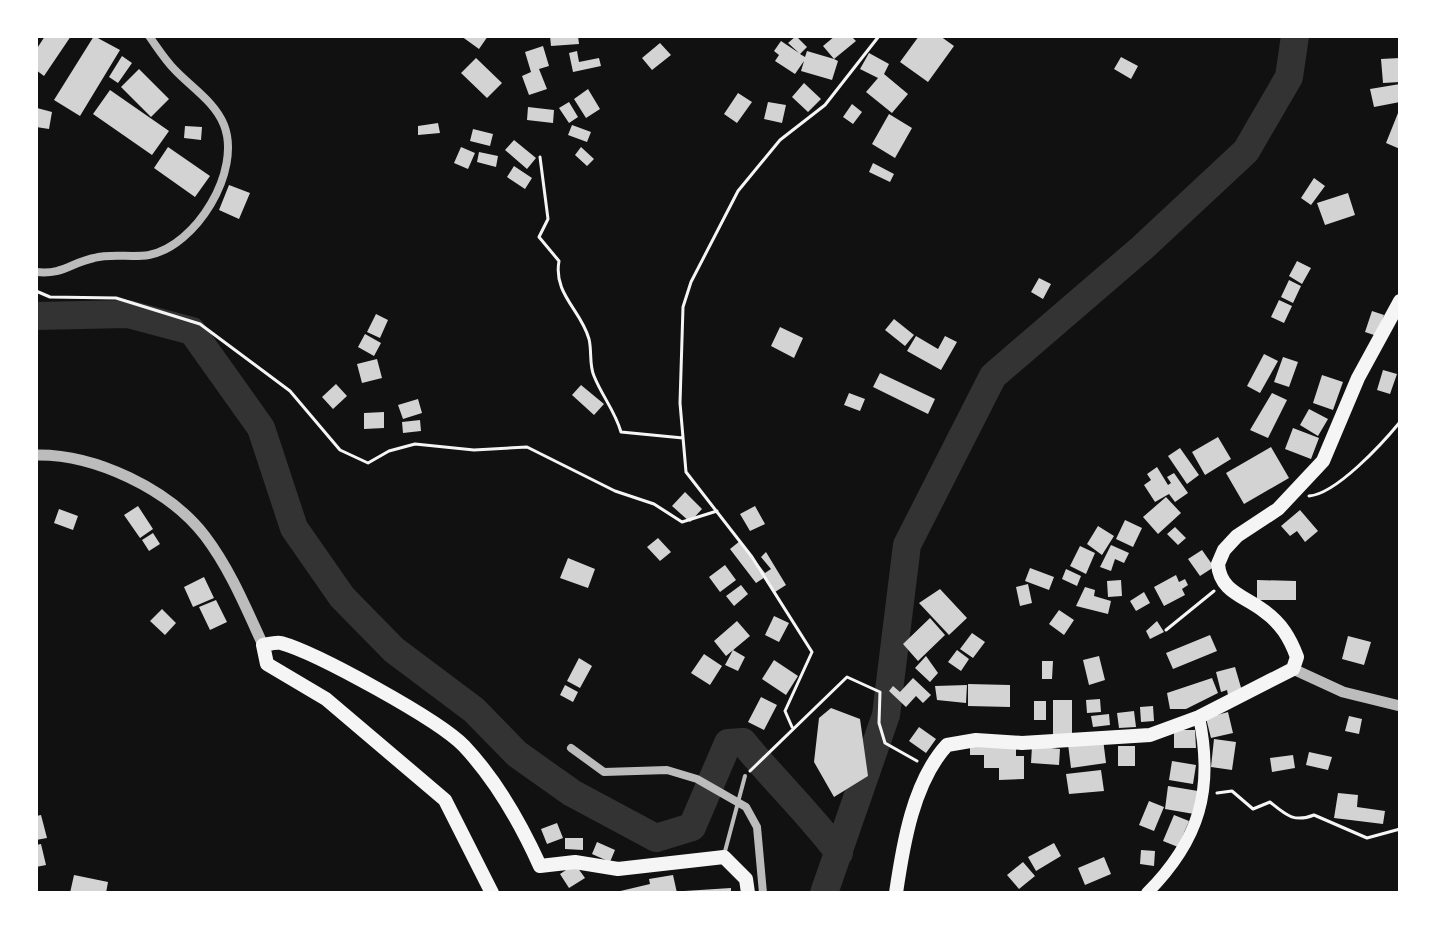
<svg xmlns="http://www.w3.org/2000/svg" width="1436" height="929" font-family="'Asap Condensed',sans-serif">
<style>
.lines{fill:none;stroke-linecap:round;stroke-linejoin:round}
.river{stroke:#333;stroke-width:28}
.building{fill:#d3d3d3}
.path{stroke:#f5f5f5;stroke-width:3}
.service{stroke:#bcbcbc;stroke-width:4}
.minor{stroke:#bcbcbc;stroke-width:8}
.tertiary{stroke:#bcbcbc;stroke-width:11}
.secondary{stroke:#f5f5f5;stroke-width:12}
.primary{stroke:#f5f5f5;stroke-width:14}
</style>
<rect width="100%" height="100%" fill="#111"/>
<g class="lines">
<!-- river -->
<path class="river" d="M36 316 128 314 192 331 261 428 294 528 342 597 394 650 474 710 517 754 572 793 656 838 692 827 728 743 743 742C774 780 809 813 839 853
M824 893 886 715 907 545 993 376 1142 248 1246 151 1289 77 1295 36"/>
</g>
<!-- building -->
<path class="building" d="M45 36H71L44 76 36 70V50Z
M94 36 120 50 80 116 54 100Z
M461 36H488L479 49Z
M550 36H578L579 44 551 46Z
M796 36 807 47 800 54 805 57 807 51 834 59 823 46 835 36H851L856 41 834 59 838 61 832 80 801 71 804 61 795 74 775 61 779 55 774 51 781 41 799 53 788 43Z
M919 36H940L954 46 928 82 900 62Z
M660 43 671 55 652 70 642 58Z
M543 46 549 66 539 69 547 89 529 95 522 76 531 72 525 52Z
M577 51 579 62 599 58 601 66 573 72 569 53Z
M869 53 889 64 884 74 908 94 892 113 866 92 878 78 860 69Z
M122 56 132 63 118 83 109 77Z
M1121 57 1138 66 1131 79 1114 69Z
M476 58 502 83 487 98 461 73Z
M1400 58V82L1383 83 1381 59Z
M139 69 169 99 151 117 121 87Z
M804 83 821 99 808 112 792 97Z
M1400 84V102L1374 107 1370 89Z
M588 89 600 109 586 118 574 99Z
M110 90 169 131 152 155 93 114Z
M738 93 752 102 737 123 724 114Z
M569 102 578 117 569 123 559 108Z
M768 102 786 105 782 123 764 119Z
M852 104 862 112 853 124 843 117Z
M528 107 554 110 553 123 527 120Z
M37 108 52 112 49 129 36 127Z
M1400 108V149L1386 143Z
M889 114 912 128 895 158 872 144Z
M438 123 440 133 418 135V126Z
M572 125 591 132 587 142 568 135Z
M185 126 202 127 201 140 184 138Z
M473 129 493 134 490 146 470 141Z
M514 140 536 158 527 169 505 150Z
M168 147 210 176 195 197 154 168Z
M461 147 475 153 468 169 454 163Z
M581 147 594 159 587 166 575 155Z
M479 152 498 156 496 167 477 162Z
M873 163 894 174 890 182 869 172Z
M514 166 532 178 525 189 507 177Z
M1314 178 1325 186 1311 205 1301 198Z
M229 185 250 193 239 219 219 210Z
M1348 193 1355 215 1325 225 1317 203Z
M1297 261 1311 268 1302 284 1289 276Z
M1039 278 1051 284 1043 299 1031 292Z
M1289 280 1301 286 1293 303 1281 297Z
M1279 300 1292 306 1284 323 1271 317Z
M1372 311 1384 315 1377 336 1365 332Z
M376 314 388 320 380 338 367 332Z
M894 319 914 335 905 346 885 330Z
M780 327 803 338 794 358 771 346Z
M365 334 381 343 374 356 358 347Z
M916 336 938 349 945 336 957 342 941 370 907 351Z
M1264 354 1278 361 1260 393 1247 386Z
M1283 357 1298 362 1289 387 1274 382Z
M377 359 382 378 362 383 357 364Z
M1383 370 1397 374 1390 394 1377 390Z
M880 373 935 399 928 414 873 387Z
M1322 375 1343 382 1333 410 1313 403Z
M336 384 347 396 333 409 322 397Z
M581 385 604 404 594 415 572 395Z
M849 393 865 399 860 411 844 405Z
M1272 393 1287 400 1268 438 1250 430Z
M418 399 422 413 403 419 398 405Z
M1309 409 1328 419 1318 436 1300 425Z
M384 412V428L364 429V413Z
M420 420 421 431 403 433 402 422Z
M1293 428 1319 438 1311 459 1285 449Z
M1218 437 1231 459 1205 475 1192 452Z
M1271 447 1289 478 1244 504 1226 473Z
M1180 448 1199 475 1187 484 1168 456Z
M1157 467 1168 485 1171 483 1167 477 1174 473 1188 493 1175 502 1169 494 1155 502 1144 485 1151 480 1147 474Z
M685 492 702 509 690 522 672 506Z
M1166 497 1181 513 1158 534 1143 517Z
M138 506 153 529 140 538 124 515Z
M755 506 765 524 750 531 740 514Z
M59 509 78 516 73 530 54 523Z
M1300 510 1318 531 1305 542 1297 531 1290 536 1281 526Z
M1125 520 1142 528 1133 547 1116 539Z
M1098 526 1114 536 1102 555 1087 544Z
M1175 527 1186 538 1178 545 1167 534Z
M153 533 160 544 149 551 142 540Z
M658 538 671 552 660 561 647 547Z
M740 541 765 573 771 569 761 557 766 552 786 585 775 592 765 577 756 583 730 549Z
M1111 545 1129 553 1124 563 1115 559 1111 571 1100 567Z
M1080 546 1095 553 1086 574 1070 566Z
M1202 550 1214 567 1200 576 1188 559Z
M568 558 595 569 588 588 560 578Z
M725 565 736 580 720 592 709 577Z
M1030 568 1054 577 1049 590 1025 581Z
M1066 569 1081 576 1077 586 1062 579Z
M1176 575 1179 582 1185 579 1188 585 1182 589 1185 595 1164 606 1154 587Z
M204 577 214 598 193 607 184 587Z
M1121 580 1122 596 1108 597 1107 581Z
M1257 580 1296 581V600H1257Z
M1028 584 1032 603 1020 606 1016 587Z
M741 585 748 594 734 606 726 596Z
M1085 587 1095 590 1094 596 1111 601 1108 614 1076 606Z
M940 589 967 618 949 635 919 603Z
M1144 592 1150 603 1136 611 1130 601Z
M216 600 227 622 210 630 199 607Z
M162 609 176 623 165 635 150 621Z
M1059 610 1074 620 1064 635 1049 624Z
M774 616 789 623 779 642 765 635Z
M930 618 945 635 918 661 903 644Z
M737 621 750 636 726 656 714 641Z
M1157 621 1164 632 1150 639 1146 631Z
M972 633 985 642 973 658 960 649Z
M1210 635 1217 651 1173 669 1166 653Z
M1348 636 1371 642 1364 665 1342 659Z
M733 650 745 657 738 671 725 665Z
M957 650 969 659 961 671 948 662Z
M704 654 722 666 710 685 691 673Z
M926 656 938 673 930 682 915 668Z
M1099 656 1105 680 1089 685 1083 660Z
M579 658 592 666 580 688 567 681Z
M774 660 798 676 786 695 762 679Z
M1042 661H1053L1052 679H1042Z
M1235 667 1242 691 1228 695 1227 690 1221 692 1216 672Z
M913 678 931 695 923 703 916 696 906 707 889 691 893 686 900 692Z
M1212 678 1218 693 1186 709H1170L1167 693Z
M968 684 1010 685V707L968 706Z
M565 685 578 692 573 702 560 695Z
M967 685 966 703 937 700 935 686Z
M761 697 777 705 764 730 748 722Z
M1100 699 1101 712 1087 713 1086 700Z
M1053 700H1072V738H1053Z
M1034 701H1046V720H1034Z
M1153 706 1154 721 1141 722 1140 707Z
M831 708 860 719 868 776 834 797 814 762 819 718Z
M1134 711 1136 727 1119 728 1117 713Z
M1228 712 1233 733 1211 738 1206 718Z
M1109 714 1110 725 1093 727 1091 716Z
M1349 716 1362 719 1359 734 1345 731Z
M919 727 936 739 926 753 909 741Z
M1174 730H1195L1196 748H1174Z
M1103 739 1106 763 1071 768 1068 744Z
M1214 739 1236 742 1232 770 1211 767Z
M970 745H1016V756H1024V779L999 780V768H984V755H970Z
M1032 746 1060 749 1059 765 1031 763Z
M1118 746H1135V766H1118Z
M1309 752 1332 757 1328 770 1306 765Z
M1293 755 1295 768 1272 772 1270 758Z
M1172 761 1196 765 1193 784 1169 780Z
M1101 770 1104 791 1069 794 1066 774Z
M1168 786 1198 791 1194 814 1165 809Z
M1338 793 1358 795 1357 807 1385 811 1383 824 1334 818Z
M1149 801 1164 807 1154 831 1139 825Z
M41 815 47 838 36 840V816Z
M1174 815 1189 821 1178 847 1163 841Z
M557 823 563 838 547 844 541 829Z
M565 838H583V850L565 849Z
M597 842 615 850 610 862 592 854Z
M1054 843 1061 856 1036 871 1028 857Z
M41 844 46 865 36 867V845Z
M1141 850 1155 851 1154 866 1140 864Z
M1104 857 1111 874 1085 885 1078 868Z
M1023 862 1035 876 1019 889 1007 875Z
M575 864 585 878 569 888 560 874Z
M74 875 108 882 106 893H70Z
M673 875 677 893H612L650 884 649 879Z
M731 888V893H684V891Z"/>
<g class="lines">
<!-- path -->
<path class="path" d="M540 157 548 219 539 237 559 261C553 294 581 310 589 339 592 351 589 365 594 376 602 396 615 411 621 432L683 438
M36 291 50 297 116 298 200 324 290 391 340 450 368 463 389 451 415 444 474 450 527 447 615 491 654 504 682 522 717 511
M1309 496C1336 494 1382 444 1400 422
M1166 630 1214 591
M792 727 785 711 812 652 752 557 686 472 680 403 683 307 691 282 738 191 780 140 825 105 879 36
M750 771 847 677 880 692 879 723 885 743 917 761
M1217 793 1232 791 1253 809 1270 802C1286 815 1294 823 1314 815L1367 838 1400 829"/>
<!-- service -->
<path class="service" d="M724 855 745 776"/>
<!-- minor -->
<path class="minor" d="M36 272C63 275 70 263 94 258 112 253 131 258 149 255 196 246 242 171 224 125 215 102 191 87 175 70 165 60 157 47 149 36
M571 748 604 772 667 770 697 779 746 807 757 827 763 893"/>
<!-- tertiary -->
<path class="tertiary" d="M36 455C95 454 169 489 205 536 230 569 246 608 263 645
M1293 669 1343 692 1400 706"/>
<!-- secondary -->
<path class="secondary" d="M1147 893C1200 840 1214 789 1199 717"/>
<!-- primary -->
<path class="primary" d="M492 893 445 800 326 699 267 664 263 645C269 644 276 642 281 643 317 653 439 720 464 746 496 780 521 824 540 866L575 862 618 869 724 857 746 879 748 893
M896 893C903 845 913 782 947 745L976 740 1022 743 1150 735 1199 717 1293 669 1297 657C1290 638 1281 623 1264 611 1245 596 1220 592 1218 564L1224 550 1237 536 1278 509 1323 461 1358 378 1400 301"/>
</g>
<!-- border -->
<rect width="1436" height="929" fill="none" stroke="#ffffff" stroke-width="76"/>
</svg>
